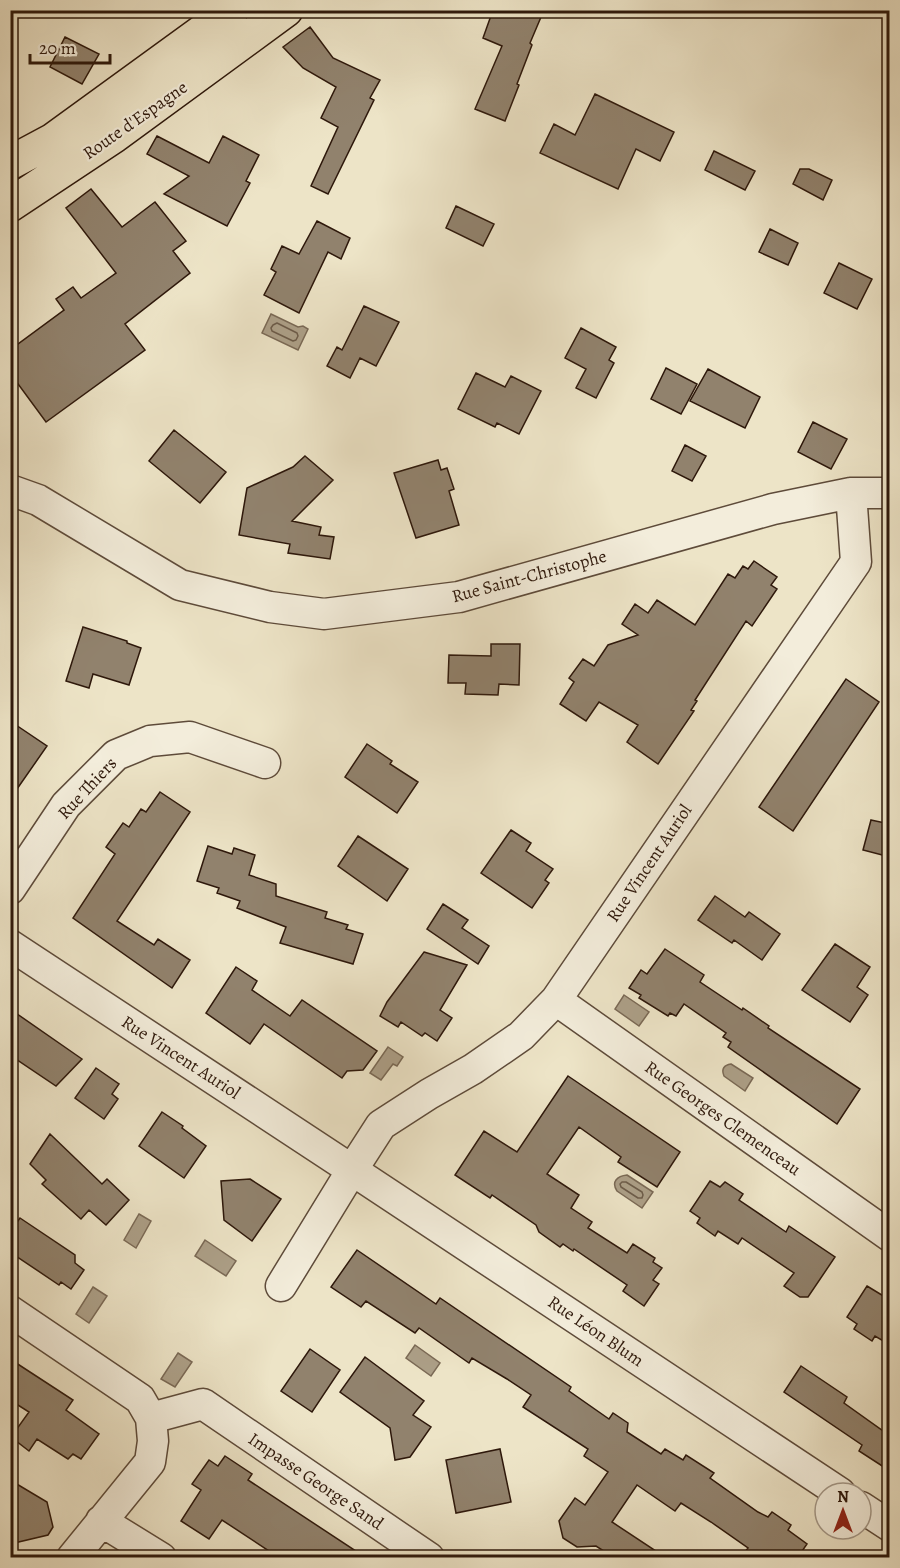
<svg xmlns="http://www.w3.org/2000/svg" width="900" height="1568" font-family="Alegreya,serif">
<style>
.water{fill:#ac9f87;stroke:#7a6955;stroke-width:1.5}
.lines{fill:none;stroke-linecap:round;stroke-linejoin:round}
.shore{stroke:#6d5c49;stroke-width:1.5}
.building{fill:#91826d;stroke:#2e180b;stroke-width:1.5}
.minor-casing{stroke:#5e4b3a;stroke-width:33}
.major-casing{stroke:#2e180b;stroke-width:36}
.minor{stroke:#f3eddb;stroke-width:30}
.major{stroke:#ede4c7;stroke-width:33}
.labels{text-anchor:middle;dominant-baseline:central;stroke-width:4.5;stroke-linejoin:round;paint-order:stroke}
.street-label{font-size:18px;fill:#2e180b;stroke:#f3eddb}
</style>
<rect width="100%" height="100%" fill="#ede4c7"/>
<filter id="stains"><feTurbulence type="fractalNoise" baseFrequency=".00333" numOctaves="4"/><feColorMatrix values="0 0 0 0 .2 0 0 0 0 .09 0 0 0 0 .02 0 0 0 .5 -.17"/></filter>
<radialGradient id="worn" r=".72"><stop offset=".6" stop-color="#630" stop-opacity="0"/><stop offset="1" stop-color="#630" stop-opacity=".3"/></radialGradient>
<!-- water -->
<path class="water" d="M271 314 298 327 303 326 308 329 298 350 262 333Z
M624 995 649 1012 639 1026 615 1009Z
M388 1047 403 1057 397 1066 393 1064 381 1080 370 1073Z
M731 1064 753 1078 745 1091 724 1076C721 1069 724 1065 731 1064Z
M627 1175 653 1192 642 1208 617 1191C611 1182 617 1176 627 1175Z
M139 1214 151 1221 136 1248 124 1240Z
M205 1240 236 1261 226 1276 195 1256Z
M93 1287 107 1296 89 1323 76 1314Z
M415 1345 440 1363 431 1376 406 1358Z
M178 1353 192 1362 175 1387 161 1379Z"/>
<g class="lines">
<!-- shore -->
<path class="shore" d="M277 323 297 333 298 336 296 340 293 341 272 331 271 328 273 325Z
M622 1182H626L642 1192 643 1195 642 1198H638L621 1187 620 1184Z"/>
</g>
<!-- building -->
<path class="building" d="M493 10H544L530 43 532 45 517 84 519 85 505 121 475 109 502 46 483 38Z
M310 27 333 58 380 80 370 98 374 100 328 194 311 186 338 127 321 118 336 87 303 68 283 47Z
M65 37 99 54 82 84 50 67Z
M595 94 674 132 660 161 636 149 618 189 540 153 554 124 575 135Z
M157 136 209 163 223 136 259 155 246 181 250 183 227 226 164 194 189 176 147 154Z
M714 151 755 171 745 190 705 170Z
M800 169H809L832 180 823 200 793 184Z
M91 189 122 227 155 202 186 241 173 251 190 273 125 324 145 350 46 422 10 373V350L64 310 56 299 73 287 81 298 116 273 66 208Z
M456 206 494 224 483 246 446 228Z
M317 221 350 238 341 259 328 252 299 313 264 295 276 272 271 269 282 246 299 254Z
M770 229 798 243 788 265 759 252Z
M839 263 872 279 857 309 824 293Z
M364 306 399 322 376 366 360 358 350 378 327 366 337 347 342 350Z
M581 328 616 347 609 360 614 363 596 398 576 388 586 369 565 358Z
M666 368 697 384 681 414 651 399Z
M708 369 760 397 745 428 690 401Z
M476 373 505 387 511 376 541 391 519 434 497 423 495 427 458 409Z
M813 422 847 439 831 469 798 452Z
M174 430 226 472 200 503 149 461Z
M685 445 706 456 692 481 672 471Z
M305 456 333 480 292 521 321 527 319 535 334 537 330 559 288 553 290 544 239 535 247 488 293 467Z
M438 460 441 470 447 468 454 489 449 491 459 525 416 538 394 473Z
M754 561 777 577 771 585 777 589 752 626 746 621 695 700 697 701 691 710 694 711 658 764 627 742 638 725 599 702 586 721 560 704 574 682 569 678 583 659 594 666 608 645 638 635 622 624 635 604 648 613 657 600 695 625 728 574 735 578 743 566 748 569Z
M83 627 127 641V643L141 648 129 685 93 674 89 688 66 681Z
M491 644H520L519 685 499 684 498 695 465 694 466 683H448L449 655 491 656Z
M846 679 879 702 793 831 759 807Z
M10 721 47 746 10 799Z
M367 744 392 761 390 764 418 782 397 813 345 777Z
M160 792 190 812 117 921 154 945 158 939 190 960 172 988 73 918 115 854 106 847 123 823 129 827 141 809 146 812Z
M871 820 890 824V857L863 850Z
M511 830 531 843 526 851 553 869 545 880 549 883 532 908 481 873Z
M358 836 408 869 387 901 338 866Z
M208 846 232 854 234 848 255 855 249 875 276 884V896L327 912 325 918 348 925 346 929 363 934 353 964 280 943 286 927 237 908 240 901 217 893 219 888 197 881Z
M715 896 745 917 749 912 780 934 762 960 734 940 732 943 698 920Z
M443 904 468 920 462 928 489 946 478 964 427 929Z
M835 944 870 967 857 987 868 995 850 1022 802 990Z
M665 949 704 975 700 982 742 1010 743 1008 769 1026 768 1028 860 1089 837 1124 728 1047 731 1042 723 1037 726 1033 684 1004 676 1016 670 1013 668 1016 639 998 641 995 629 988 641 970 647 974Z
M424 952 467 965 440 1010 452 1018 437 1041 425 1033 422 1036 401 1022 398 1027 380 1016 387 1002Z
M236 967 257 981 252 990 290 1016 302 1000 377 1051 363 1070 347 1071 342 1078 264 1024 250 1044 206 1013Z
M10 1009 82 1059 56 1086 10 1055Z
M96 1068 119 1084 112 1094 118 1099 104 1119 75 1098Z
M568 1076 680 1152 657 1187 618 1162 621 1157 579 1127 547 1174 579 1195 571 1208 592 1222 588 1228 627 1253 633 1244 655 1258 653 1262 662 1268 653 1280 659 1284 644 1306 623 1291 627 1285 574 1249 573 1251 563 1244 560 1247 539 1232 536 1225 492 1195 490 1198 455 1175 484 1131 517 1152Z
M162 1112 183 1126 182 1128 206 1146 184 1178 139 1146Z
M50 1134 102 1184 107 1179 129 1200 106 1225 89 1210 81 1219 42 1184 46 1180 30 1164Z
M250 1179 281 1199 252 1241 224 1220 221 1181Z
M710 1181 720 1187 725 1182 743 1194 739 1200 786 1232 789 1226 835 1257 808 1297H800L784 1286 794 1273 742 1238 738 1244 718 1231 715 1236 697 1223 700 1218 690 1211Z
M20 1218 75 1255V1263L84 1270 71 1289 61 1282 59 1285 10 1252V1232Z
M357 1250 436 1304 440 1298 571 1387 569 1391 609 1419 613 1413 628 1423 627 1432 661 1454 665 1449 683 1460 686 1455 714 1473 710 1478 758 1512 768 1517 772 1512 791 1525 788 1530 807 1544 798 1557H741L748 1548 711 1522 681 1503 675 1511 637 1485 612 1522 665 1557H613L596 1546 577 1547 563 1538 559 1521 575 1498 585 1505 608 1472 584 1456 588 1449 523 1407 531 1395 507 1379 472 1358 469 1363 419 1328 415 1333 366 1301 361 1307 331 1287Z
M867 1286 890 1300V1345L875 1336 872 1341 854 1329 857 1324 847 1317Z
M310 1349 340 1370 312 1412 281 1391Z
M365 1357 424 1401 413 1415 431 1427 410 1457 395 1460 390 1428 340 1392Z
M10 1359 73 1400 66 1410 99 1434 81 1459 73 1454 68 1459 37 1439 29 1451 11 1437 29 1412 10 1400Z
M801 1366 847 1397 844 1403 890 1436V1471L859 1451 862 1445 784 1392Z
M500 1449 511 1502 456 1513 446 1460Z
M225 1456 252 1474 248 1480 365 1557H278L222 1520 209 1539 181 1521 201 1490 192 1484 209 1460 218 1466Z
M10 1480 47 1502 53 1527 48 1535 10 1544Z"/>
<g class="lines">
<!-- minor casing -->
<g class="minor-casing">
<path id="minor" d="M10 490 38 500 180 585 270 607 324 614 459 597 773 509 851 493H890
M10 889 66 805 116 755 150 741 190 737 265 763
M10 945 352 1170 381 1125 429 1094 473 1069 521 1036 556 1000 856 562 851 493
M556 1000 890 1236
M281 1286 352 1170 840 1493
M10 1311 140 1399 151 1418 153 1441 150 1462 72 1558
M151 1418 203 1404 429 1558
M861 1507 890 1526
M101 1521 161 1558"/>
</g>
<!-- major casing -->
<g class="major-casing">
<path id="major" d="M10 163 53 140 232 10
M10 205 114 136 286 10"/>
</g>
<!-- minor -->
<use href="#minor" class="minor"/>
<!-- major -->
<use href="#major" class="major"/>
</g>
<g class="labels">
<!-- street labels -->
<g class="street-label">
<text transform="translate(135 120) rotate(-35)">Route d'Espagne</text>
<text transform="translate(529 576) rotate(-15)">Rue Saint-Christophe</text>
<text transform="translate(87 788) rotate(-47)">Rue Thiers</text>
<text transform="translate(649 863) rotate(-56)">Rue Vincent Auriol</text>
<text transform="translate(181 1057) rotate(33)">Rue Vincent Auriol</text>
<text transform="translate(723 1118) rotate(35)">Rue Georges Clemenceau</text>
<text transform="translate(596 1331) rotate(34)">Rue Léon Blum</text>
<text transform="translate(316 1481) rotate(34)">Impasse George Sand</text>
</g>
</g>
<!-- margin -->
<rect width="900" height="1568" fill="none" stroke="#ede4c7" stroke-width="36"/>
<rect x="12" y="12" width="876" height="1544" fill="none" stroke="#2e180b" stroke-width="3"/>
<rect x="18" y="18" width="864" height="1532" fill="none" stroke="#2e180b" stroke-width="1.5"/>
<!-- north arrow -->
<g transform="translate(843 1511)"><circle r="28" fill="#f3eddb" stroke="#a49888" stroke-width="1.5"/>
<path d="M0-4.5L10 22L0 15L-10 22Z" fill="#8f2418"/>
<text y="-9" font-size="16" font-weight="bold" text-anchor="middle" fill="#2e180b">N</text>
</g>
<!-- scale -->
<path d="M30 54v9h80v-9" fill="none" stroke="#2e180b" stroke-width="3"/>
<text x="39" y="54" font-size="18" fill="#2e180b" stroke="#f3eddb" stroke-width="4.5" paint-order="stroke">20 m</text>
<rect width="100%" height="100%" filter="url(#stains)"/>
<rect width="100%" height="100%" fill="url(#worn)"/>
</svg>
